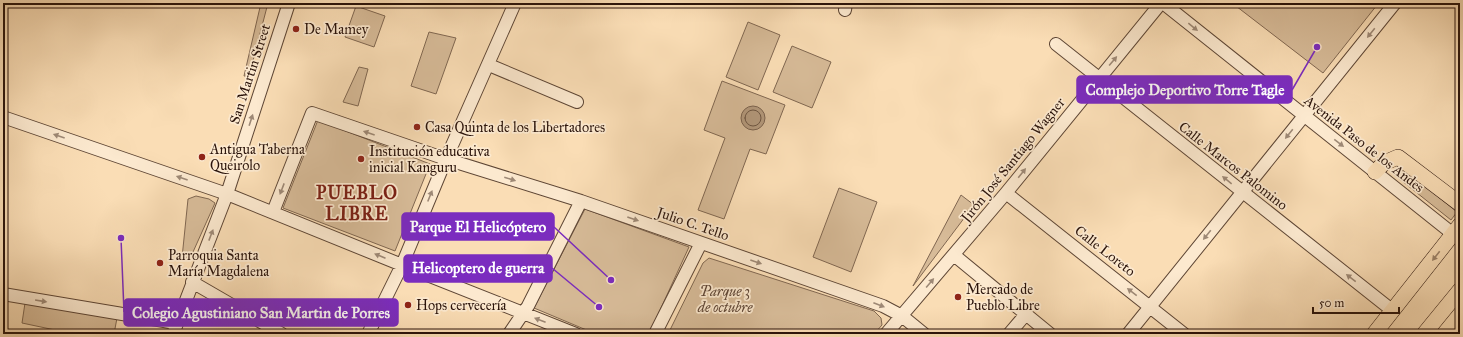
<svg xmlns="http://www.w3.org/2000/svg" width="1463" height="337" font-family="'IM FELL Great Primer',serif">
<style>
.green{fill:#d7bb98;stroke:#806751}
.water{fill:#b3987b;stroke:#7c634e}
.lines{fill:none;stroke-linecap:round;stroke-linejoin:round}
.shore{stroke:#6e5642;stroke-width:1}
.minor-casing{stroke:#5e4635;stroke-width:14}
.major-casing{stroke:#2a130a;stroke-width:16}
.minor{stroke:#fce9cf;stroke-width:12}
.major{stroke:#faddb5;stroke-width:15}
.oneway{fill:#9e8976}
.oneway2{fill:#9c8268}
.poi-dot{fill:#8f2418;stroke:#fce9cf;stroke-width:1.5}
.labels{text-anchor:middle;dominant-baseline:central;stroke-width:3.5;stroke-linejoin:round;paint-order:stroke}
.poi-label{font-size:14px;fill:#2a130a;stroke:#fce9cf;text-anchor:start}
.street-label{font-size:14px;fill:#2a130a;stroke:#fce9cf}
.park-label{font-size:14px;font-style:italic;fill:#5e4535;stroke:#fce9cf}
.district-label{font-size:18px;font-weight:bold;letter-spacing:1px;fill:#7a1f14;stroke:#fce9cf}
.leader{fill:none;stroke:#7b2cbf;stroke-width:1.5}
.callout-dot{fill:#7b2cbf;stroke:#fce9cf;stroke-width:1.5}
.callout{fill:#7b2cbf;stroke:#7b2cbf;stroke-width:1.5}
.callout-label{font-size:15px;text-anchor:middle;font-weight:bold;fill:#fff}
</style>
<rect width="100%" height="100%" fill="#faddb5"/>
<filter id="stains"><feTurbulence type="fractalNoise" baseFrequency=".005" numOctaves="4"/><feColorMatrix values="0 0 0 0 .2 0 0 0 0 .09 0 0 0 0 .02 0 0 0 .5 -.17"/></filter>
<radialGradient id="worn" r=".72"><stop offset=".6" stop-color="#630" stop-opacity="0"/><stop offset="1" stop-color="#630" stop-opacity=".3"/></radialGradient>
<!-- green -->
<path class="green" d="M261 3H268L249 76H244Z
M1232 3H1374L1377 5 1323 73Z
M356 6 385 16 374 47 345 37Z
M748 22 780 35 758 90 726 77Z
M429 32 456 38 436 94 411 86Z
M792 46 831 62 812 108 773 92Z
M359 67 368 69 358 106 343 102Z
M722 81 785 105 766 154 750 149 724 219 698 210 725 138 704 130Z
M318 120 430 164 395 251 283 208Z
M1400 166 1457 212 1451 220 1392 173Z
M839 188 877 202 851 272 813 257Z
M961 195 974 205 913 286Z
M196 196 209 199 215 203 193 252 188 258H182L188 199Z
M585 209 689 247 649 334H596L534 308Z
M709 258 874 311 881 318 882 325 874 334H668L703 263Z
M25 303 117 318 114 334H74L22 323Z"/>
<!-- water -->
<path class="water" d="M741 118a12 12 0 1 1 24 0a12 12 0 1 1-24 0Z"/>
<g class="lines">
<!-- shore -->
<path class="shore" d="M745 118a8 8 0 1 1 16 0a8 8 0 1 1-16 0Z"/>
<!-- minor casing -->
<g class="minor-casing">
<path id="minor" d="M1163 3 1453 234
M845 10 846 3
M1056 44 1393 311
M489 65 577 102
M3 117 227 194 402 265 576 334
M1006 193 1184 334
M273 212 312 113 446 159 581 201 883 306 902 316 924 334
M954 255 1050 334
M192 282 282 334
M3 294 176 323
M173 334 227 194 289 3
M368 334 402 265 446 159 515 3
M509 334 528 306 581 201
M655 334 701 243
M886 334 1006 193 1161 3
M1009 334 1026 314
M1128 334 1395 3"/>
</g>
<!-- major casing -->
<g class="major-casing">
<path id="major" d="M1375 172 1384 163 1398 157 1460 204
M1374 334 1460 225
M1424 334 1460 290"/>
</g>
<!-- minor -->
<use href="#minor" class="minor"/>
<!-- major -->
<use href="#major" class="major"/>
</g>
<!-- one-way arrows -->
<defs><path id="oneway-solid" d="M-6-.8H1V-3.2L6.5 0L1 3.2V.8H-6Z"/></defs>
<g class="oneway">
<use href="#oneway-solid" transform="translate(1193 27) rotate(39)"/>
<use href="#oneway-solid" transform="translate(1371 33) rotate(129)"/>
<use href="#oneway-solid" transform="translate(1113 61) rotate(-50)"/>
<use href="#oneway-solid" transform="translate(251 120) rotate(-72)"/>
<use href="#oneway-solid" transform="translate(369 133) rotate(-161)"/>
<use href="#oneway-solid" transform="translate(1289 134) rotate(129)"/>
<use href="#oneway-solid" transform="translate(59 136) rotate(-161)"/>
<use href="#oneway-solid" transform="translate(1339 143) rotate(38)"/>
<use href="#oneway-solid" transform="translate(1022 173) rotate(-51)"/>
<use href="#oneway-solid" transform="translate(182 178) rotate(-161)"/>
<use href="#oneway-solid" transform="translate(510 179) rotate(17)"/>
<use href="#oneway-solid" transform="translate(1227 180) rotate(-141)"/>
<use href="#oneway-solid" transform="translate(282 189) rotate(111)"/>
<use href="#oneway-solid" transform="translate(430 196) rotate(-68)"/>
<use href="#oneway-solid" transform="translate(633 219) rotate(19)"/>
<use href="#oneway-solid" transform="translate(211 235) rotate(-69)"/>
<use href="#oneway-solid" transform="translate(1207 235) rotate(129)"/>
<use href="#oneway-solid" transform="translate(380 256) rotate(-157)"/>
<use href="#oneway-solid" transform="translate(756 262) rotate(19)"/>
<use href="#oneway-solid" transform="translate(1351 278) rotate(-142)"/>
<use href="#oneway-solid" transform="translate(930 283) rotate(-50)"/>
<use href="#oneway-solid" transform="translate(1132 292) rotate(-142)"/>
<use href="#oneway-solid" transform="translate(41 301) rotate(9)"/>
<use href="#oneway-solid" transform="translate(879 305) rotate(21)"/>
<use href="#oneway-solid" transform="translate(540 320) rotate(-159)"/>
</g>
<use class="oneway2" href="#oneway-solid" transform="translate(1436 256) rotate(128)"/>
<!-- markers -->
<g class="poi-dot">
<circle cx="296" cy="29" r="4"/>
<circle cx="417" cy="127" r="4"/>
<circle cx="202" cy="157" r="4"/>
<circle cx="361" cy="159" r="4"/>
<circle cx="160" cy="263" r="4"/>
<circle cx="958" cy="297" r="4"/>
<circle cx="408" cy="305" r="4"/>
</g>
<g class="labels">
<!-- poi labels -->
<g class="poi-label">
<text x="304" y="29">De Mamey</text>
<text x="425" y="127">Casa Quinta de los Libertadores</text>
<text x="210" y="149">Antigua Taberna<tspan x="210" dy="16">Queirolo</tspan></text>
<text x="369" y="151">Institución educativa<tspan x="369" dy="16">inicial Kanguru</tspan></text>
<text x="168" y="255">Parroquia Santa<tspan x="168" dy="16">María Magdalena</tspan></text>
<text x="966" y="289">Mercado de<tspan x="966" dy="16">Pueblo Libre</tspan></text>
<text x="416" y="305">Hops cervecería</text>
</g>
<!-- street labels -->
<g class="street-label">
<text transform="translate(250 74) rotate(-72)">San Martin Street</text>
<text transform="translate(1364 144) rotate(38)">Avenida Paso de los Andes</text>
<text transform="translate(1013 160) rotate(-51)">Jirón José Santiago Wagner</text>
<text transform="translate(1233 166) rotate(38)">Calle Marcos Palomino</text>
<text transform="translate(693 224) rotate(19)">Julio C. Tello</text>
<text transform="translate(1105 251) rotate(38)">Calle Loreto</text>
</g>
<!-- park labels -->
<g class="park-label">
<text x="725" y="291">Parque 3<tspan x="725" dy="16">de octubre</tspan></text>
</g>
<!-- district labels -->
<g class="district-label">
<text x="357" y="193">PUEBLO<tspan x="357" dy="21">LIBRE</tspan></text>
</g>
</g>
<!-- callouts -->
<path class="leader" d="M1317 47L1292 90M611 280L554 227M599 307L552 268M121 238L124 312"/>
<g class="callout-dot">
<circle cx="1317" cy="47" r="4"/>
<circle cx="611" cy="280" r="4"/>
<circle cx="599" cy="307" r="4"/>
<circle cx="121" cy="238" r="4"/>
</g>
<g class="callout">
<rect x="1077" y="76" width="215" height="27" rx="4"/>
<rect x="402" y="213" width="152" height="27" rx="4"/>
<rect x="404" y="255" width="148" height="27" rx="4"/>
<rect x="124" y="299" width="274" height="27" rx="4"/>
</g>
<g class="callout-label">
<text x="1185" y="95">Complejo Deportivo Torre Tagle</text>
<text x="478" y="232">Parque El Helicóptero</text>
<text x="478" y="273">Helicoptero de guerra</text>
<text x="261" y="318">Colegio Agustiniano San Martin de Porres</text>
</g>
<!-- margin -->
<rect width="1463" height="337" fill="none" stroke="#faddb5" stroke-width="16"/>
<rect x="4" y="4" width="1455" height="329" fill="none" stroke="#2a130a" stroke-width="2"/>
<rect x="8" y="8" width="1447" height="321" fill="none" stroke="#2a130a"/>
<!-- scale -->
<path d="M1313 307v6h86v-6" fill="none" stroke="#2a130a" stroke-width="2"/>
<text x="1319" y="307" font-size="12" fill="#2a130a" stroke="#fce9cf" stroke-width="3" paint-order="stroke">50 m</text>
<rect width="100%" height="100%" filter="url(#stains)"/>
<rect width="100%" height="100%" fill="url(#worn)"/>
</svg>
